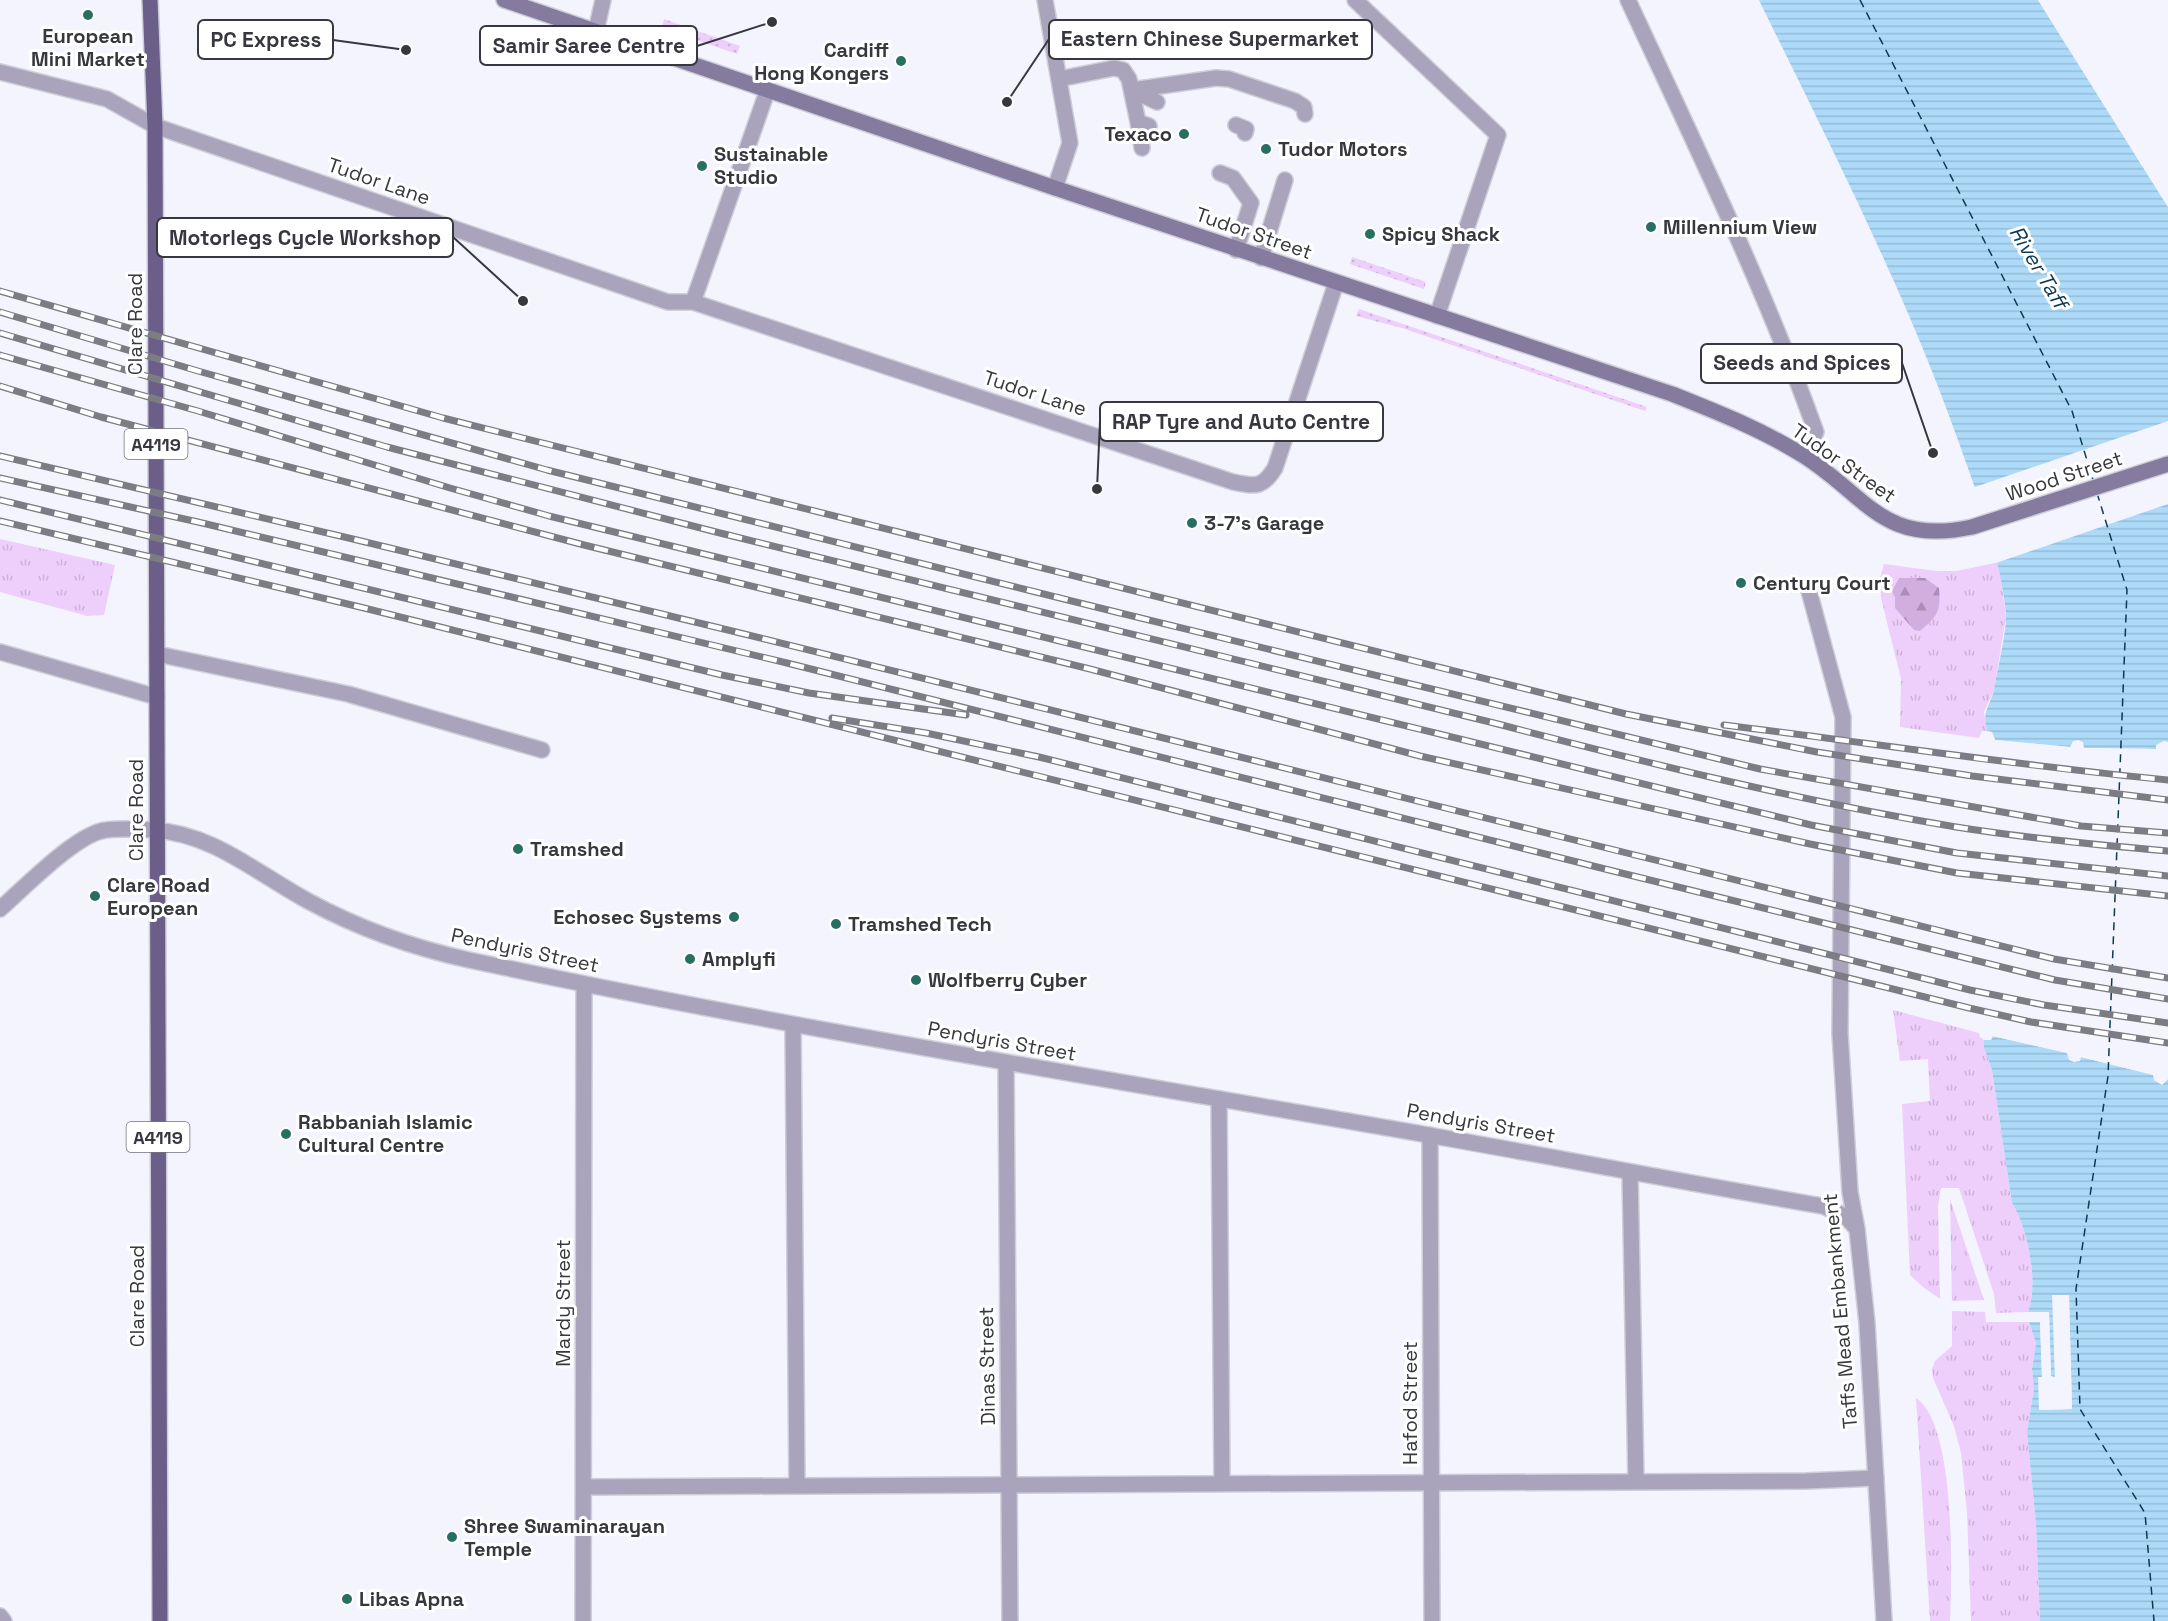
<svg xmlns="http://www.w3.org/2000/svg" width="2168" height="1621" font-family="'Space Grotesk',sans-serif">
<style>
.grass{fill:url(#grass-tufts)}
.forest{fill:url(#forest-firs)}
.garden{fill:url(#garden-dots)}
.water{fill:url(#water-rules)}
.pier{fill:#f3f4fd}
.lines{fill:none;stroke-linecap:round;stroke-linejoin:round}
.ferry{stroke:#0c3a54;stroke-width:1.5;stroke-dasharray:8 6;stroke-linecap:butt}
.lane-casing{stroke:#cdced7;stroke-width:18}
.street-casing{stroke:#cdced7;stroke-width:18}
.secondary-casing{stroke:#cdced7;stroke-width:18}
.primary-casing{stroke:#cdced7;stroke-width:18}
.lane{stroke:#a9a3bb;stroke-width:15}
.street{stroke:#a9a3bb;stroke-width:15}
.secondary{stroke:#847b9f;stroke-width:15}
.primary{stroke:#6b5f89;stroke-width:15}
.rail-casing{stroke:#7b7c84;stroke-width:7}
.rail{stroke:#fff;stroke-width:4.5;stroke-dasharray:14;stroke-linecap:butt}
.poi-dot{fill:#296e62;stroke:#fff;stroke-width:2}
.labels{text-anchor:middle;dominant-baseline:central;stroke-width:6;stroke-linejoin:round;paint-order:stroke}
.shield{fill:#fff;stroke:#727379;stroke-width:1.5}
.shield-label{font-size:18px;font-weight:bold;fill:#36373f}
.poi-label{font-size:20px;font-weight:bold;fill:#36373f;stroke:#fff;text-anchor:start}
.street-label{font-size:20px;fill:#36373f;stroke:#fff}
.water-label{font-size:21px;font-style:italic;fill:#0c3a54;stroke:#fff}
.leader{fill:none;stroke:#36373f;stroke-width:2}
.callout-dot{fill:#36373f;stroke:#fff;stroke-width:2}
.callout{fill:#fff;stroke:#36373f;stroke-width:2}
.callout-label{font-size:21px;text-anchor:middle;font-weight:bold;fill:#36373f}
</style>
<defs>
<pattern id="grass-tufts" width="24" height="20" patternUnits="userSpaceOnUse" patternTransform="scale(1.5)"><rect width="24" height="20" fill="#eecffb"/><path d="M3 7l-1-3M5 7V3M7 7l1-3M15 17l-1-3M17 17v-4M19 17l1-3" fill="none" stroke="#cdb2d8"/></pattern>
<pattern id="forest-firs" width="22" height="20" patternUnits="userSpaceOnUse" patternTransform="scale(1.5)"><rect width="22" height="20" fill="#d1aee0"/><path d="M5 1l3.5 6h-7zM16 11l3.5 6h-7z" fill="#aa8eb7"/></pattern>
<pattern id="garden-dots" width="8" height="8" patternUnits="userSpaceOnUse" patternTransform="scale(1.5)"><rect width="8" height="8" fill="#eecffb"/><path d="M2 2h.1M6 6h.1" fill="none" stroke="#cdb2d8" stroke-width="1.8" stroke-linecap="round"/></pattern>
<pattern id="water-rules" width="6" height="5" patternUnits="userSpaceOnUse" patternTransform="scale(1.5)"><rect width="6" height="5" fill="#addaf9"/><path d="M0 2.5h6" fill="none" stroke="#95bcd6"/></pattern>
</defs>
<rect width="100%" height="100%" fill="#f3f4fd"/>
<!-- grass -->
<path class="grass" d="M0 539 115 565 104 615 87 616 0 592Z
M1999 562 2006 617 1994 690 1984 712 1987 731H1982L1979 738 1900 727 1901 679 1881 598 1880 578 1884 564 1936 571H1957Z
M1893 1010 1979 1033 1980 1037 1984 1040V1048L1992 1070 2012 1203C2028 1229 2039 1283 2028 1312L1996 1313 1994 1294 1959 1188H1941L1938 1206 1940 1299 1923 1287 1910 1275 1902 1104 1930 1101 1928 1059 1900 1061Z
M1950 1199 1984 1300 1952 1301Z
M1952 1311 1985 1312 1986 1322H2029L2036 1343 2032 1369 2034 1387 2027 1432 2036 1524 2040 1621H1971L1967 1512 1961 1453 1954 1426 1933 1378 1932 1369 1935 1361 1952 1346Z
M1916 1398C1956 1424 1952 1575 1950 1621H1930Z"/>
<!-- forest -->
<path class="forest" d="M1899 578H1925L1939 588C1941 611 1938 616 1920 631L1914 630 1895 608V597L1892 591Z"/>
<!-- garden -->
<path class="garden" d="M664 19 740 46 737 54 662 28Z
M1352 257 1426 282 1424 289 1350 264Z
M1359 309 1647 407 1645 411 1402 328 1356 316Z"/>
<!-- water -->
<path class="water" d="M1759 0H2038L2168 207V742L2163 741 2157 749 2084 748 2078 740 2071 747 1995 740 1992 732 1987 731C1982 711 1989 708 1994 690 1997 671 2007 631 2006 614 2000 554 1979 499 1959 443 1905 290 1830 146 1759 0Z
M1992 1036 2068 1053 2074 1062 2081 1057 2154 1075V1080L2161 1084 2168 1079V1621H2040L2036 1524 2027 1432 2034 1388 2032 1369 2036 1343 2029 1322 2040 1321 2042 1377H2039V1410L2072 1409 2069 1295 2053 1296 2055 1377H2051L2049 1312H2028C2039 1283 2028 1229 2012 1203L1992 1070 1984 1048V1040H1991Z"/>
<!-- pier -->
<path class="pier" d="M2038 0H2042L2104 99 2168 201V207Z
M2168 421V504L1996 563 1972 488Z
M1984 731 1992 732 1995 740 2070 747 2073 741 2078 740 2083 742 2084 748 2156 749V745L2164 741 2168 742V745L2159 747V751L2157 752 2084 751 2080 744 2078 743 2075 744 2073 749 2071 750 1994 743 1990 734Z
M1993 1033 2068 1050 2071 1058 2074 1059 2077 1058 2081 1054 2154 1072 2158 1081 2163 1080 2166 1075H2168V1079L2162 1085 2154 1080 2153 1075 2081 1057 2080 1061 2074 1062 2069 1060 2067 1053 1993 1036 1991 1040 1982 1039 1989 1037Z
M2052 1295H2069L2072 1409 2039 1410 2038 1377H2042L2040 1322H2026L2028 1319 2041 1318 2043 1321 2045 1377 2042 1380V1407L2069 1406 2066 1298H2056L2058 1377 2056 1380H2050L2048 1377 2046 1315H2028L2025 1313 2049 1312 2051 1376 2055 1377Z"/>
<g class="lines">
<!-- ferry -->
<path class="ferry" d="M1860 0 2072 411 2093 480
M2097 493 2127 590 2108 1076 2076 1289 2080 1409 2145 1513 2154 1621"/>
<!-- lane casing -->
<g class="lane-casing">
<path id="lane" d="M1355 0 1498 135 1437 316
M0 72 107 99 155 126 668 302H693L1233 482C1255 486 1262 489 1275 468L1336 283
M1059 79 1114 68 1123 70 1129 79 1138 122 1149 126
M1132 90 1216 78 1229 79 1295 101 1304 107 1305 114
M1132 90 1157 102
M1138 122 1142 148
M1236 125 1246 129 1245 133
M1220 173 1233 178 1251 203 1236 250
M1261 258 1285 180
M693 302 768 89
M0 652 157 697
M157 654 348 694 542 750
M793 1025 797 1485
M1219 1099 1222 1484
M1630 1172 1636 1481
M584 1487 1806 1481 1876 1478"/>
</g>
<!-- street casing -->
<g class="street-casing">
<path id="street" d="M1045 0 1070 143 1055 188
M1628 0C1694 142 1763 284 1816 432L1805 456
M596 31 603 0
M1809 591 1843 717 1840 1033 1850 1192 1857 1229 1867 1323 1884 1621
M0 909C23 889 77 833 106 830 121 828 138 829 153 830 212 833 258 874 308 901 358 928 414 948 469 960 787 1028 1108 1079 1428 1135 1560 1158 1691 1184 1823 1206L1845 1216 1857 1229
M1006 1063 1010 1621
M1430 1135 1432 1621
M0 1616 4 1621
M583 1621 584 985"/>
</g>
<!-- secondary casing -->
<g class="secondary-casing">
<path id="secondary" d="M504 0 1055 188 1672 394C1717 412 1763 430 1804 456 1868 497 1883 546 1972 527L2168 464"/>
</g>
<!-- primary casing -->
<g class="primary-casing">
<path id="primary" d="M150 0 155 126 160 1621"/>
</g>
<!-- lane -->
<use href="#lane" class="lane"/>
<!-- street -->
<use href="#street" class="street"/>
<!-- secondary -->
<use href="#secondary" class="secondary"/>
<!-- primary -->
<use href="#primary" class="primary"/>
<!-- rail casing -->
<g class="rail-casing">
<path id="rail" d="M0 291 443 418 1626 714 1817 752 1972 776 2168 800
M0 312 198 371 547 470 1112 611 1760 769 2081 826 2168 833
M0 333 387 447 720 533 1494 723C1647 763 1800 801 1956 827 2026 838 2097 845 2168 851
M0 355 198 411 450 488 549 516 1811 825 1957 853 2168 876
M0 386 101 417 584 545 1090 669 1420 756 1810 844 1957 873 2168 896
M0 456 357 540 732 631 2054 959 2168 978
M0 478 198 522 787 663 1601 868 2055 980 2168 999
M0 500 722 675 809 693 966 715
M0 521 360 607 1969 1008 2031 1022 2168 1043
M832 718 926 733 1039 757 1970 990 2044 1005 2168 1023
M1724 725C1872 743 2020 766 2168 780"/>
</g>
<!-- rail -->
<use href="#rail" class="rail"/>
</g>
<!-- markers -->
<g class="poi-dot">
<circle cx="88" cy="15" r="6"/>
<circle cx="901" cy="61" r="6"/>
<circle cx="1184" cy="134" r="6"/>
<circle cx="1266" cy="149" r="6"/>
<circle cx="702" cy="166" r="6"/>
<circle cx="1651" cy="227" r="6"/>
<circle cx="1370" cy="234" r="6"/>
<circle cx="1192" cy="523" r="6"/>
<circle cx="1741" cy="583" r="6"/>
<circle cx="518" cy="849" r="6"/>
<circle cx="95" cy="896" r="6"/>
<circle cx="734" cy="917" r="6"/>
<circle cx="836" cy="924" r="6"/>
<circle cx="690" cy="959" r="6"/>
<circle cx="916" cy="980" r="6"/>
<circle cx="286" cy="1134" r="6"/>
<circle cx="452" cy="1537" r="6"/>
<circle cx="347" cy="1599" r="6"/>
</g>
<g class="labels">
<!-- shield labels -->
<g class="shield">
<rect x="124.5" y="429" width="63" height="30" rx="4.5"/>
<rect x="126.5" y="1122" width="63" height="30" rx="4.5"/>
</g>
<g class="shield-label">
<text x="156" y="444">A4119</text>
<text x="158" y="1137">A4119</text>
</g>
<!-- poi labels -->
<g class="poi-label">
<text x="88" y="36" text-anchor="middle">European<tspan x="88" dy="23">Mini Market</tspan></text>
<text x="889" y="50" text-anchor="end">Cardiff<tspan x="889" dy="23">Hong Kongers</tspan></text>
<text x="1172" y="134" text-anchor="end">Texaco</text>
<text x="1278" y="149">Tudor Motors</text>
<text x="714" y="154">Sustainable<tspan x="714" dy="23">Studio</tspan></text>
<text x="1663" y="227">Millennium View</text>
<text x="1382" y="234">Spicy Shack</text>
<text x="1204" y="523">3-7's Garage</text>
<text x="1753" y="583">Century Court</text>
<text x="530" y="849">Tramshed</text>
<text x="107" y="885">Clare Road<tspan x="107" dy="23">European</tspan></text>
<text x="722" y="917" text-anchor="end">Echosec Systems</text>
<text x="848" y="924">Tramshed Tech</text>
<text x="702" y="959">Amplyfi</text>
<text x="928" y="980">Wolfberry Cyber</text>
<text x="298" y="1122">Rabbaniah Islamic<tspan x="298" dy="23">Cultural Centre</tspan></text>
<text x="464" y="1526">Shree Swaminarayan<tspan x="464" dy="23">Temple</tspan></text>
<text x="359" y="1599">Libas Apna</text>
</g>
<!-- street labels -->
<g class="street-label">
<text transform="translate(379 181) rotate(19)">Tudor Lane</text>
<text transform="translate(1254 233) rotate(19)">Tudor Street</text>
<text transform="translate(135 324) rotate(-90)">Clare Road</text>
<text transform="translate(1035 393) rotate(18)">Tudor Lane</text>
<text transform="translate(1844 463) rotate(35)">Tudor Street</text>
<text transform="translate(2064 476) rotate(-18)">Wood Street</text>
<text transform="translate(136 810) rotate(-90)">Clare Road</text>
<text transform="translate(525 950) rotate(12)">Pendyris Street</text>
<text transform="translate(1002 1041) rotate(10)">Pendyris Street</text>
<text transform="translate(1481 1123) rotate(10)">Pendyris Street</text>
<text transform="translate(137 1296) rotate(-90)">Clare Road</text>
<text transform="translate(563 1303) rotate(-90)">Mardy Street</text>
<text transform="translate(1840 1311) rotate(-95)">Taffs Mead Embankment</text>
<text transform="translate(987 1366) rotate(-91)">Dinas Street</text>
<text transform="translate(1410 1403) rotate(-90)">Hafod Street</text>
</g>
<!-- water labels -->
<g class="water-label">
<text transform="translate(2039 267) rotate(59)">River Taff</text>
</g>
</g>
<!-- callouts -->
<path class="leader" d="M1007 102L1049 39M406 50L333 40M772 22L697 46M523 301L453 237M1933 453L1902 363M1097 489L1100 421"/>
<g class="callout-dot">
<circle cx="1007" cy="102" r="6"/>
<circle cx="406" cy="50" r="6"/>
<circle cx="772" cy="22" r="6"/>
<circle cx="523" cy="301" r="6"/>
<circle cx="1933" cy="453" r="6"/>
<circle cx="1097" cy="489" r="6"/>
</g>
<g class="callout">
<rect x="1049" y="20" width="323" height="39" rx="6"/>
<rect x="198" y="20" width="135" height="39" rx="6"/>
<rect x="480" y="26" width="217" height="39" rx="6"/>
<rect x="157" y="218" width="296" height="39" rx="6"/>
<rect x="1701" y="344" width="201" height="39" rx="6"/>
<rect x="1100" y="402" width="283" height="39" rx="6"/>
</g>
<g class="callout-label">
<text x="1210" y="46">Eastern Chinese Supermarket</text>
<text x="266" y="47">PC Express</text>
<text x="589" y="53">Samir Saree Centre</text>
<text x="305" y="245">Motorlegs Cycle Workshop</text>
<text x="1802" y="370">Seeds and Spices</text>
<text x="1241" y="429">RAP Tyre and Auto Centre</text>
</g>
</svg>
